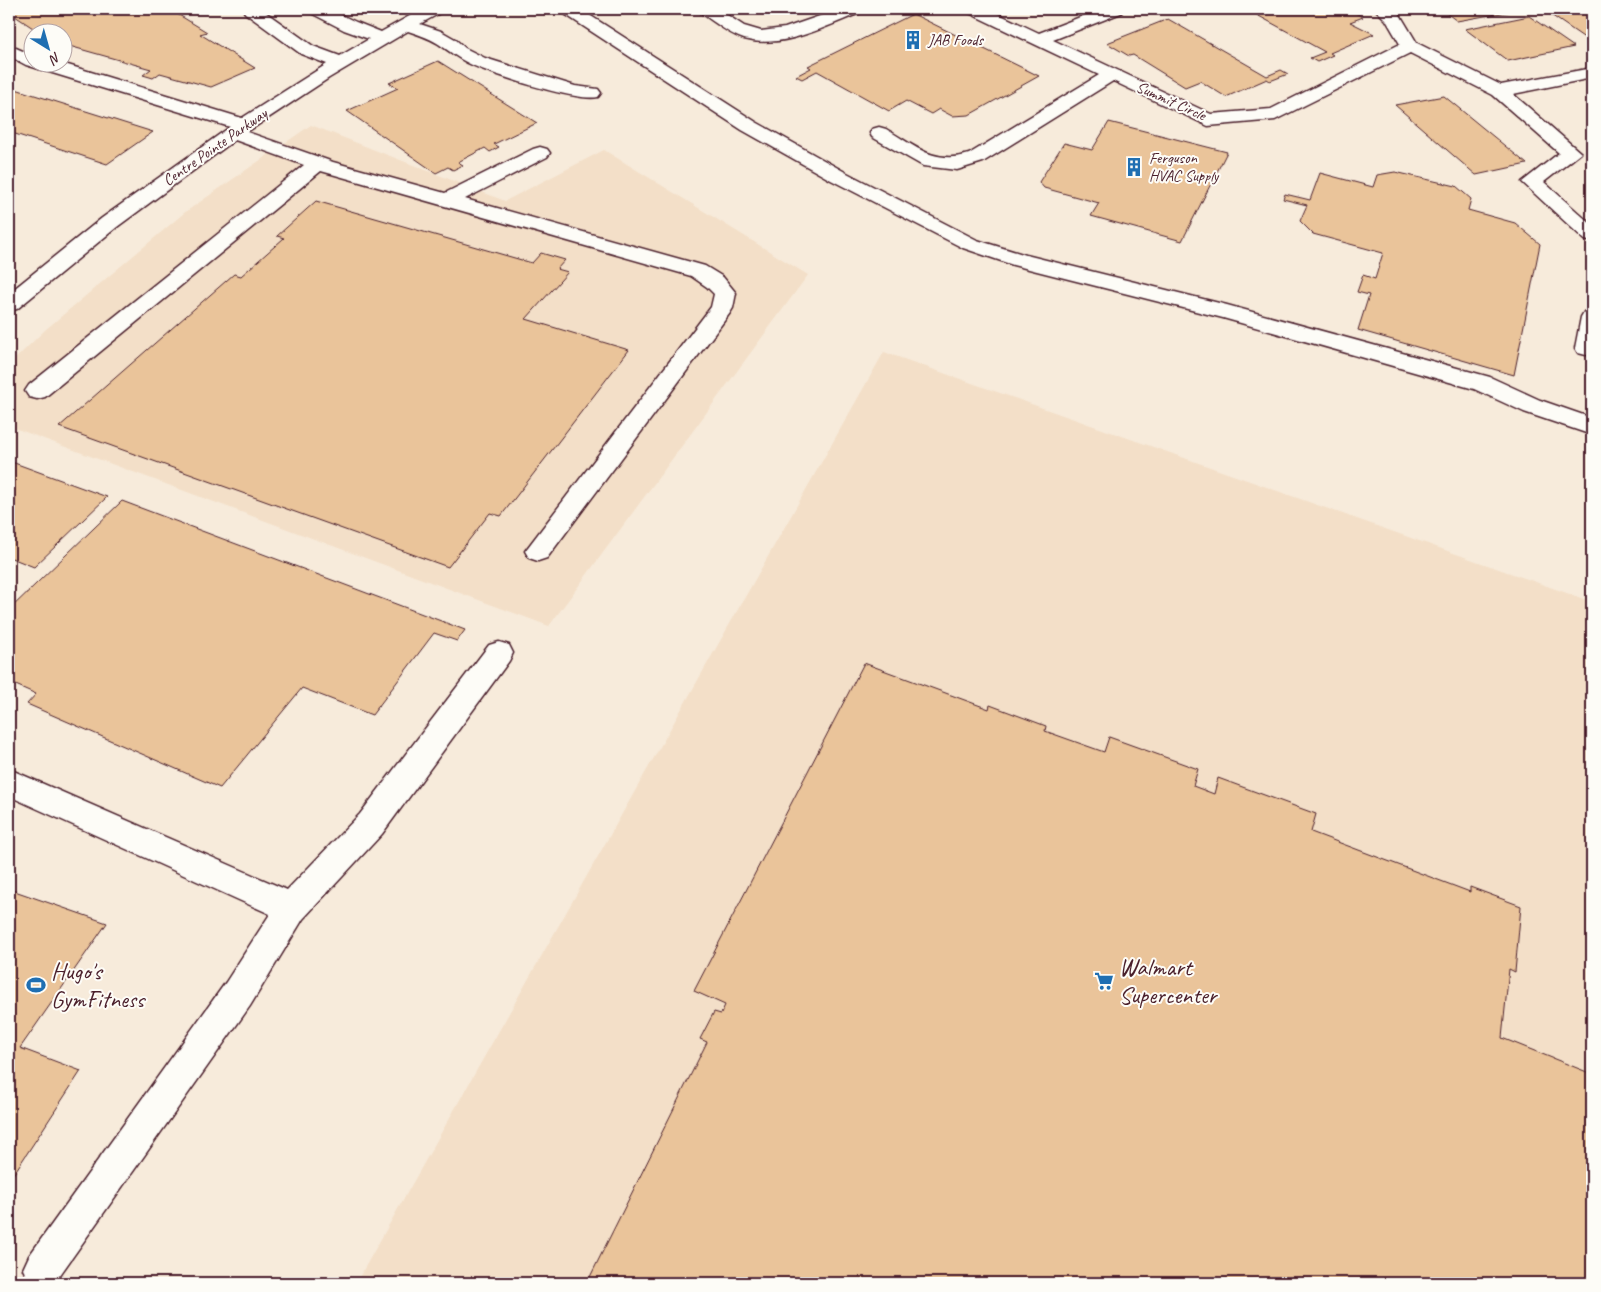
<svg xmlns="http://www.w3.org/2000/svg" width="1601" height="1292" font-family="Caveat,sans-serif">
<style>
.built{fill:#f3dfc8}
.building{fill:#eac49a;stroke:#4a1f2b}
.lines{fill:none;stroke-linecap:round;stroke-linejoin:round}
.minor-casing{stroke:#4a1f2b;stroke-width:3}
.minor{fill:#fdfcf7;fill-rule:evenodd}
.labels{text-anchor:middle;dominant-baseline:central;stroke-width:4;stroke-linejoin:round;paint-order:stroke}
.far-poi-label{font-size:16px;fill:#4a1f2b;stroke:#fdfcf7;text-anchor:start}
.far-street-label{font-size:16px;fill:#4a1f2b;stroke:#fdfcf7}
.near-poi-label{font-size:24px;fill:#4a1f2b;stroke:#fdfcf7;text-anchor:start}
</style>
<rect width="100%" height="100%" fill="#f7ebdb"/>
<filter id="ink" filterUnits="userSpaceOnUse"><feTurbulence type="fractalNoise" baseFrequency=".02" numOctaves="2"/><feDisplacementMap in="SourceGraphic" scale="10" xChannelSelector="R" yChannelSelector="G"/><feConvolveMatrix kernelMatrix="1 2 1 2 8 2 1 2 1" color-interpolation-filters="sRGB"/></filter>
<g filter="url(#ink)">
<!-- built -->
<path class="built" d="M311 125 505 201 604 150 808 275 549 626 9 426V365L45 330 184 213Z
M884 352 1592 602V1283H356Z"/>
<!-- building -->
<path class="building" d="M9 9H169L207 32 200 34 255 68 211 87 160 73 153 78 143 75 151 69 62 44V32H39L9 12Z
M1246 9H1348L1363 17 1350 22 1374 34 1330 53 1333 55 1317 62 1310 58 1325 52Z
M1441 9H1524L1457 21Z
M1570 9H1592V43L1548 13Z
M913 14 1039 76 969 115 952 116 939 109 931 114 906 101 889 111 817 71 802 79 796 76 811 68 808 66Z
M1529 16 1574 47 1508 61 1465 29Z
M1168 19 1267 76 1281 70 1288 74 1270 81 1267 79 1226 97 1200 81 1185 87 1133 55 1129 56 1107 43Z
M438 61 537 123 494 144 499 147 490 152 485 148 458 162 463 165 453 170 448 167 436 173 347 111 398 88 389 83Z
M9 87 153 132 107 164 9 132Z
M1444 96 1527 164 1476 175 1395 105Z
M1109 122 1227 152 1182 241 1091 216 1099 203 1044 188 1039 182 1064 143 1092 150Z
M1395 172 1456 186 1471 199 1468 210 1515 223 1540 244 1514 375 1358 330 1369 295 1357 292 1363 275 1375 279 1383 253 1313 234 1300 221 1307 205 1283 199 1285 194 1310 200 1320 173 1373 187 1377 175Z
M316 201 532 263 541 253 565 260 557 269 568 272 526 319 629 350 501 516 490 513 448 567 59 427 234 274 241 276 284 238 277 236Z
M9 461 107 497 34 567 9 557Z
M122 501 465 630 457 641 434 633 372 715 302 688 220 788 27 704 36 694 9 682V610Z
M864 663 989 709 990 705 1046 726 1045 731 1104 752 1109 737 1198 769 1193 786 1214 794 1218 778 1316 814 1311 832 1470 892V887L1521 906 1515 972 1509 969 1502 1038 1592 1074V1283H587L707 1042 700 1039 714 1012 721 1014 725 1005 694 991Z
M9 889 107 923 20 1048 81 1071 9 1181Z"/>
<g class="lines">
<!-- minor casing -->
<g class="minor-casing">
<path id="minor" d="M243 9H261L313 46 340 56 369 39 344 30 311 13 309 9H329L356 22 381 32 422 9H442L440 13 420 24 441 31 455 39 465 48 485 58 575 86 598 89 601 93 598 97C578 102 494 75 472 65 461 60 453 54 443 47 433 39 420 35 408 31L329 78 247 132 333 162 445 193 533 149 540 147 547 149 550 153 547 157 465 199 705 266 723 277 736 293 733 308 730 313 547 558 538 561 529 558 525 551 711 307 714 294 707 287 691 276 321 171 45 397 37 399 29 397 25 391 29 385 304 165 235 140 117 227 17 309 9 311V293L102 218 230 127 26 65 9 56V45L32 55V62H58L242 118 327 64 301 54 245 13Z
M561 9H580L756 122 845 172 977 240 1026 255 1227 305 1490 377 1540 400 1592 418V435L1524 412 1474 389 1223 318 1013 265 963 248 831 180 742 130 563 13Z
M699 9H718L744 26 761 31 785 28 840 9H862L860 13C826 26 782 50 744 39 728 34 715 22 701 13Z
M967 9H988L1039 33 1101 9H1123L1121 13 1053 40 1211 114 1271 109 1400 44 1386 20 1375 9H1393L1399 13 1417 43 1501 85 1592 68V78L1513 94 1581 153 1544 182 1592 225V242L1585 240 1522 182 1559 153 1493 95 1410 53 1275 120 1208 126 1113 81 983 162 957 170 923 166 872 137 870 133 872 129 879 127 886 129C915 146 934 165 969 154L1099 75 969 13Z
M1592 310V354L1586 355 1578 353 1575 348 1581 317 1584 312Z
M499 642 509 645 513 653 509 661 382 834 303 919 250 1006 55 1282H29L23 1269 29 1256 226 982 270 914 9 796V769L287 890 360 814 489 645Z"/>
</g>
<!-- minor -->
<use href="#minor" class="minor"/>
</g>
</g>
<!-- icons -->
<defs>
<g id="building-bare" transform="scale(1.5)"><path d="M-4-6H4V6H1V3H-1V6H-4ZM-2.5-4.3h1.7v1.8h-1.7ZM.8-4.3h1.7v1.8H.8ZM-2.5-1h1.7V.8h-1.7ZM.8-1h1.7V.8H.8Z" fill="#1f6fb2" stroke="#fdfcf7" stroke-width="2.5" paint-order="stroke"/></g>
<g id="supermarket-bare" transform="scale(1.5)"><path d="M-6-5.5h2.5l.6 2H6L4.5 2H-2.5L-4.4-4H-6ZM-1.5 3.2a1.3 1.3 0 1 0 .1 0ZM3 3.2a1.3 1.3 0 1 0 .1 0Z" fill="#1f6fb2" stroke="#fdfcf7" stroke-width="2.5" paint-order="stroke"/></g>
<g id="stadium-bare" transform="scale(1.5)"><path d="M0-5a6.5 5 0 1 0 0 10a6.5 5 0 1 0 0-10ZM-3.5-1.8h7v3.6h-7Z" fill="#1f6fb2" stroke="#fdfcf7" stroke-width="2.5" paint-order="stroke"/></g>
</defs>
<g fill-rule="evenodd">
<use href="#building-bare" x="913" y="40"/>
<use href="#building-bare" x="1134" y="167"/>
<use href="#supermarket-bare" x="1104" y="981"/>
<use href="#stadium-bare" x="36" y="985"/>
</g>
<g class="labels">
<!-- far-poi labels -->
<g class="far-poi-label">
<text x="928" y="40">JAB Foods</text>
<text x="1149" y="158">Ferguson<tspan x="1149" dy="18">HVAC Supply</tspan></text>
</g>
<!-- far-street labels -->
<g class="far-street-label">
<text transform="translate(1171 101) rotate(24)">Summit Circle</text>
<text transform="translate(215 147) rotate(-35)">Centre Pointe Parkway</text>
</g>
<!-- near-poi labels -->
<g class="near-poi-label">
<text x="1119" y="967">Walmart<tspan x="1119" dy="28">Supercenter</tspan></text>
<text x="51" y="971">Hugo's<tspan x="51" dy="28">GymFitness</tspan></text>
</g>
</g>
<!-- margin -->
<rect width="1601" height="1292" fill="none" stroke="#fdfcf7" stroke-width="30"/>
<rect x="15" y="15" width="1571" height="1262" fill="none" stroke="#4a1f2b" stroke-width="2" filter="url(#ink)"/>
<!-- north arrow -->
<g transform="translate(48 48) rotate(143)"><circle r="24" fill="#fdfcf7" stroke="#b5a4a5"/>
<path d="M0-4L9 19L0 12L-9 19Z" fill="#1f6fb2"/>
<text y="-8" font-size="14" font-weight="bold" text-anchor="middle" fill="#4a1f2b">N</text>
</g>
</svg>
